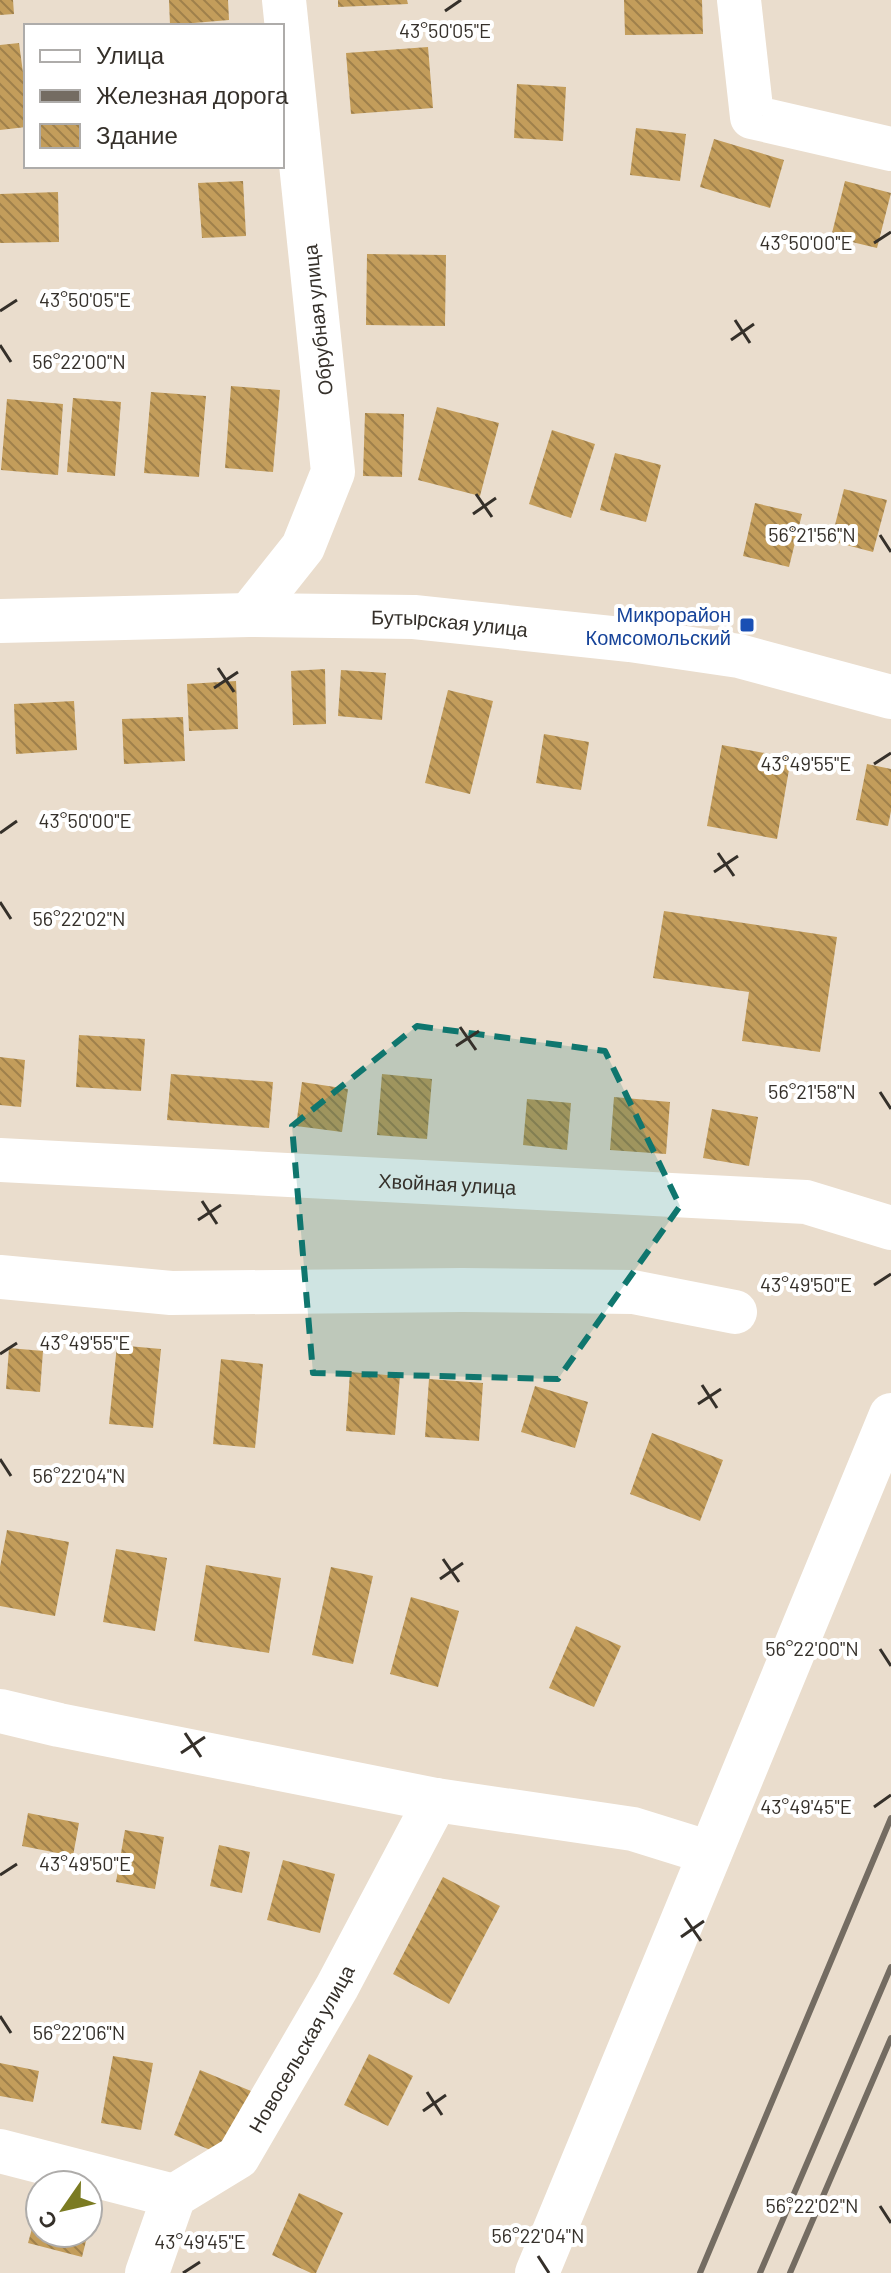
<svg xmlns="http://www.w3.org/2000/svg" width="891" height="2273" font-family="Barlow,sans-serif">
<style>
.building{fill:url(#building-back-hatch)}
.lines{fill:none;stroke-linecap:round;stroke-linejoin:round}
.minor{stroke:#fff;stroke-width:44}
.rail{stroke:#746c62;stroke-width:6}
.marked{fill:#0f766e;fill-opacity:0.2;stroke:#0f766e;stroke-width:6;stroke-dasharray:16 10;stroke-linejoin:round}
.ticks{fill:none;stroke:#35302a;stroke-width:3}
.transit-dot{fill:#1a4fb4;stroke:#fff;stroke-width:3}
.labels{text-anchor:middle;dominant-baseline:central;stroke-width:8;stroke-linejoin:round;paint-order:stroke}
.street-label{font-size:20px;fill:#35302a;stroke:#fff}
.transit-label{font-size:20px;fill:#164399;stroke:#fff;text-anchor:end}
.ticks-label{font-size:20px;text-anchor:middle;fill:#35302a;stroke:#fff;stroke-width:8;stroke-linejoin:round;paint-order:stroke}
</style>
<defs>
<pattern id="building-back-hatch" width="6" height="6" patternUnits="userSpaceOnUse" patternTransform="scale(2)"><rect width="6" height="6" fill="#c39d5b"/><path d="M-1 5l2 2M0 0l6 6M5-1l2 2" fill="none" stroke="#9f804b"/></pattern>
</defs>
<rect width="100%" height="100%" fill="#eaddcd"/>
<!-- building -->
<path class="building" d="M0 0H13L14 14 0 15Z
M169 0H228L229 20 170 25Z
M338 0H407L408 4 338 7Z
M624 0H702L703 34 625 35Z
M19 43 26 95V127L0 130V45Z
M428 47 433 108 351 114 346 53Z
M517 84 566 87 563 141 514 138Z
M636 128 686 134 680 181 630 175Z
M714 139 784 160 770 208 700 187Z
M243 181 246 236 202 238 198 183Z
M845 181 891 193 877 248 831 237Z
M58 192 59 242 0 243V194Z
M367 254 446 255 445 326 366 325Z
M231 386 280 390 273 472 225 468Z
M151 392 206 396 199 477 144 473Z
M73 398 121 402 115 476 67 472Z
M7 399 63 404 58 475 1 470Z
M437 407 499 423 480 496 418 480Z
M365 413 404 414 402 477 363 476Z
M552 430 595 444 571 518 529 504Z
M615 453 661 465 646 522 600 510Z
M844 489 887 500 873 552 831 541Z
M755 503 802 514 789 567 743 556Z
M325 669 326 724 293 725 291 671Z
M341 670 386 673 382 720 338 716Z
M236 681 238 729 189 731 187 684Z
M448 690 493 701 470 794 425 783Z
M74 701 77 750 16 754 14 704Z
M183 717 185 761 124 764 122 719Z
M544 734 589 742 581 790 536 783Z
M722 745 791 758 777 839 707 826Z
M867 764 891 769V811L888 826 856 820Z
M664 911 837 937 820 1052 742 1041 749 992 653 978Z
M79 1035 145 1039 141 1091 76 1087Z
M0 1057 25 1060 21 1107 0 1105Z
M171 1074 273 1082 269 1128 167 1120Z
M382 1074 432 1079 427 1139 377 1135Z
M302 1082 348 1089 342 1132 296 1126Z
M614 1097 670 1102 666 1154 610 1150Z
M527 1099 571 1103 567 1150 523 1145Z
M712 1109 758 1117 749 1166 703 1158Z
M117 1345 161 1349 153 1428 109 1424Z
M9 1348 43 1351 40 1392 6 1389Z
M221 1359 263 1364 255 1448 213 1444Z
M350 1372 400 1376 395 1435 346 1431Z
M429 1379 483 1383 479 1441 425 1437Z
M535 1386 588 1402 575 1448 521 1432Z
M652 1433 723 1460 700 1521 630 1494Z
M7 1530 69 1542 55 1616 0 1606V1567Z
M116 1549 167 1558 155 1631 103 1622Z
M206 1565 281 1578 269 1653 194 1641Z
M331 1567 373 1576 353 1664 312 1655Z
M411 1597 459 1611 438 1687 390 1674Z
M576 1626 621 1646 594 1707 549 1688Z
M28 1813 79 1823 73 1856 22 1846Z
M125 1830 164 1837 155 1889 116 1882Z
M219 1845 250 1852 242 1893 210 1886Z
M283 1860 335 1874 320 1933 267 1920Z
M443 1877 500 1906 449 2004 393 1974Z
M369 2054 413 2076 388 2126 344 2105Z
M113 2056 153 2063 141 2130 101 2123Z
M0 2063 39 2071 33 2102 0 2096Z
M200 2070 251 2091 225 2156 174 2135Z
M299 2193 343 2213 316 2273H311L272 2255Z
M39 2203 40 2233H88L82 2257 28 2243Z"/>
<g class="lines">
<!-- minor -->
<g class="minor">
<path d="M739 0 752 117 891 149"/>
<path d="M249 615 303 547 333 472 284 0"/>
<path id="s1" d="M0 621 249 615 414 617 630 640 739 656 891 697"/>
<path id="s2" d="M0 1160 806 1202 891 1228"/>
<path d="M0 1277 171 1293 462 1290 633 1292 735 1312"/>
<path d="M0 1711 59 1725 436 1800 633 1829 710 1853"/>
<path d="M0 2151 174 2196"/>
<path id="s3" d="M147 2273 174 2196 238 2157 337 1987 436 1800"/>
<path d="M537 2273 891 1415"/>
</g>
<!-- rail -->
<path class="rail" d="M700 2273 891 1818
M760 2273 891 1967
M790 2273 891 2038"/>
</g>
<!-- marked area -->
<path class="marked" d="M417 1026 605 1051 680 1206 558 1379 313 1373 292 1126Z"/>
<!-- ticks -->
<path class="ticks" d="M445 11 461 0M874 243 891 232M0 311 17 300M735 320 750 343M731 340 754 324M0 345 11 362M476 494 492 517M473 514 496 498M880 535 891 552M218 668 234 692M214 688 238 672M874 764 891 753M0 833 17 821M718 853 734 876M714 872 738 856M0 902 11 919M460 1027 476 1050M456 1046 479 1031M880 1092 891 1109M202 1201 217 1224M198 1220 221 1205M874 1285 891 1274M0 1354 17 1343M702 1385 717 1408M698 1404 721 1389M0 1459 11 1476M443 1559 459 1582M440 1579 463 1563M880 1649 891 1666M185 1733 201 1757M181 1753 205 1737M874 1807 891 1795M0 1875 17 1864M685 1918 701 1941M681 1937 704 1921M0 2016 11 2033M427 2092 442 2115M423 2111 446 2095M880 2206 891 2223M538 2256 549 2273M183 2273 200 2262"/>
<!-- markers -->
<rect class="transit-dot" x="739" y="617" width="16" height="16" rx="4"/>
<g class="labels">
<!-- street labels -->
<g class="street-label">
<text transform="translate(317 320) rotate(-96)">Обрубная улица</text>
<text stroke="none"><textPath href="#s1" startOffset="450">Бутырская улица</textPath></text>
<text stroke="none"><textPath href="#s2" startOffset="448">Хвойная улица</textPath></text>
<text stroke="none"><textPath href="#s3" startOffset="282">Новосельская улица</textPath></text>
</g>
<!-- transit labels -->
<g class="transit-label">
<text x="731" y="614">Микрорайон<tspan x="731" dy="23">Комсомольский</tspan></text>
</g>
</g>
<g class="ticks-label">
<text x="445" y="38">43°50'05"E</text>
<text x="806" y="250">43°50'00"E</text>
<text x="85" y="307">43°50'05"E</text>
<text x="79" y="369">56°22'00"N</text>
<text x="812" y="542">56°21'56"N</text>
<text x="806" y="771">43°49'55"E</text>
<text x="85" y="828">43°50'00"E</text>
<text x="79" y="926">56°22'02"N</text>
<text x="812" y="1099">56°21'58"N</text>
<text x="806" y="1292">43°49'50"E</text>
<text x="85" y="1350">43°49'55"E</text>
<text x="79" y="1483">56°22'04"N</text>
<text x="812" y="1656">56°22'00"N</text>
<text x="806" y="1814">43°49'45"E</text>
<text x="85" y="1871">43°49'50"E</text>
<text x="79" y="2040">56°22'06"N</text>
<text x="812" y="2213">56°22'02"N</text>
<text x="538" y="2243">56°22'04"N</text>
<text x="200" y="2249">43°49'45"E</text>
</g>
<!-- legend -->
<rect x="24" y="24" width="260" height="144" fill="#ffffff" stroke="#aeacaa" stroke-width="2"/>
<rect x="40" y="50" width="40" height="12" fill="#ffffff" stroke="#aeacaa" stroke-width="2"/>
<text x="96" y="64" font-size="24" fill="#35302a">Улица</text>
<rect x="40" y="90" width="40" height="12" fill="#746c62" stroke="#aeacaa" stroke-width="2"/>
<text x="96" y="104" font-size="24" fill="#35302a">Железная дорога</text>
<rect x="40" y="124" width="40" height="24" fill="url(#building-back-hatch)" stroke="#aeacaa" stroke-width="2"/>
<text x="96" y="144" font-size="24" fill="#35302a">Здание</text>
<!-- north arrow -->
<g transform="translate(64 2209) rotate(236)"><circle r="38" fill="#ffffff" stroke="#aeacaa" stroke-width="2"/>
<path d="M0-6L14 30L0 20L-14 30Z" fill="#7b7b22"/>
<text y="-12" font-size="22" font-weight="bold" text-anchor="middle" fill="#35302a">С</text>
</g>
</svg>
